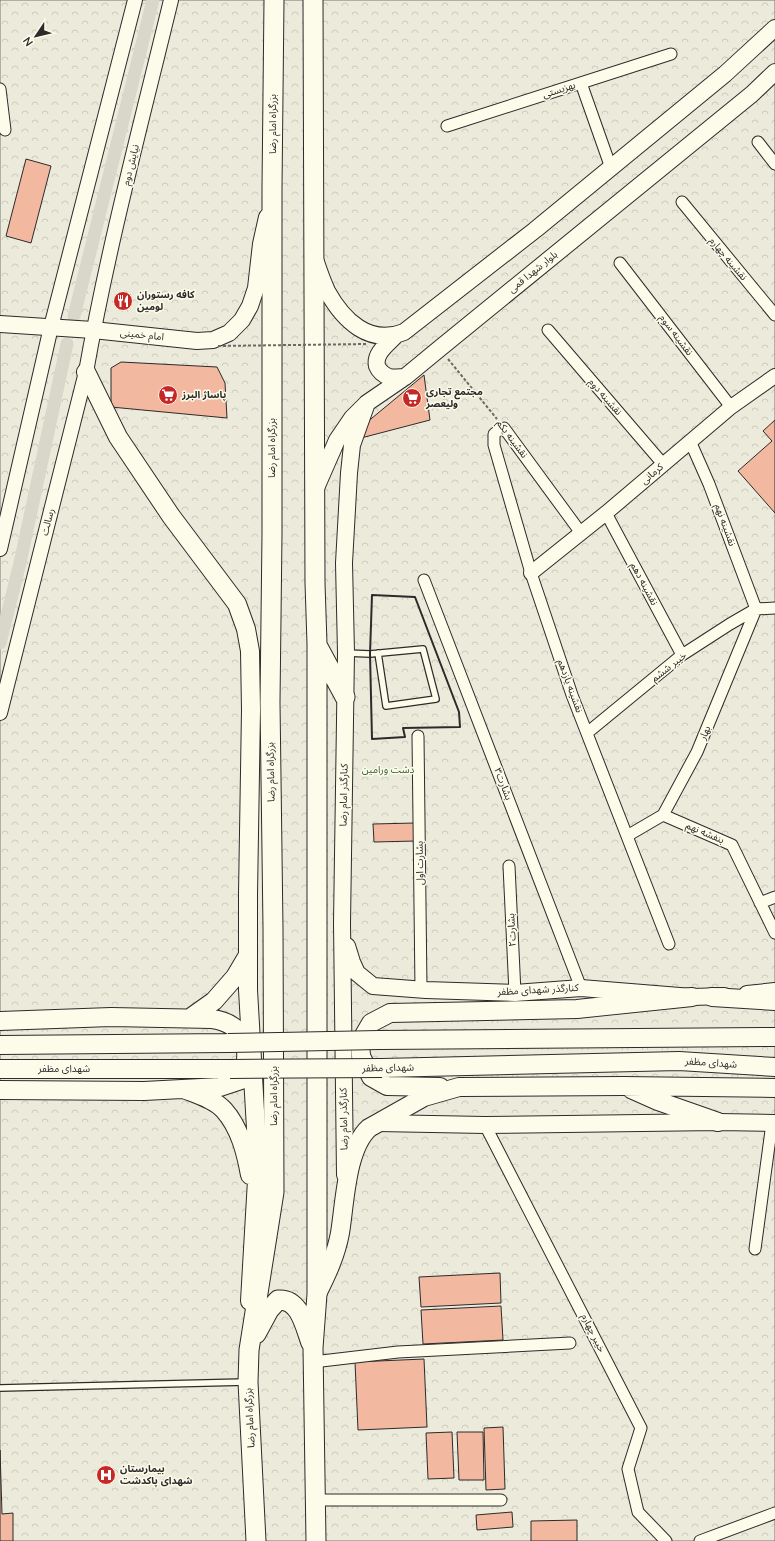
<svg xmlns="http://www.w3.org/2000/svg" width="775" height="1541" font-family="'Nunito Sans','Noto Sans Arabic',sans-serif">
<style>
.park{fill:url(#park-crowns);stroke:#74746e}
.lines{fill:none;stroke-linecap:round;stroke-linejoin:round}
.canal{stroke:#d8d7c9;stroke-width:13}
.building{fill:#f2b8a0;stroke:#2b2b2b}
.service-casing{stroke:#2b2b2b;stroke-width:8}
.minor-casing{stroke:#2b2b2b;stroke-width:13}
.tertiary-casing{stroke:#2b2b2b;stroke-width:16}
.secondary-casing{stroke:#2b2b2b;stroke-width:18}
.primary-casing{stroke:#2b2b2b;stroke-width:20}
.trunk-casing{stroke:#2b2b2b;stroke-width:21}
.path{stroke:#6a6964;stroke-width:2;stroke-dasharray:3 2;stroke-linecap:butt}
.service{stroke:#fdfbea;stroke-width:5.5}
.minor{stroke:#fdfbea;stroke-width:11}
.tertiary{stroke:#fdfbea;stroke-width:14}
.secondary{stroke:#fdfbea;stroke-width:16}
.primary{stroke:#fdfbea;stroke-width:18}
.trunk{stroke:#fdfbea;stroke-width:19}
.primary-bridge-casing{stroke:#2b2b2b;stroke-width:20;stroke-linecap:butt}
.path-bridge{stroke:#6a6964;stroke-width:2;stroke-dasharray:3 2;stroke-linecap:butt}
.primary-bridge{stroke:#fdfbea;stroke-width:18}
.wall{stroke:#2b2b2b;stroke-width:2}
.labels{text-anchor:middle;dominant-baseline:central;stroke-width:3;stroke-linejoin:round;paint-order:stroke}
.street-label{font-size:10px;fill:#2b2b2b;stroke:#fdfbea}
.poi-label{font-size:10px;font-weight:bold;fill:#2b2b2b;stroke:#fdfbea;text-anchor:start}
.park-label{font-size:10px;fill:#34623c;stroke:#fdfbea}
</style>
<defs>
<pattern id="park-crowns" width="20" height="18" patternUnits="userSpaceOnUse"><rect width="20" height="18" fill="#ecebdb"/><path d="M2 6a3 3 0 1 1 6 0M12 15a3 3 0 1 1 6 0" fill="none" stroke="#cbcabc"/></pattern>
</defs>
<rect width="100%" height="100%" fill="#fdfbea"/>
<!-- park -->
<path class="park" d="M0 0H775V1541H0Z"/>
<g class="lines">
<!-- canal -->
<path class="canal" d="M74 316 153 0
M0 643 20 563 67 344"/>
</g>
<!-- building -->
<path class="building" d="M26 159 51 166 31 243 6 236Z
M121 362 217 367 225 383 227 418 111 407V368Z
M424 375 430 420 361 438 366 423Z
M775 420V513L738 471 772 441 763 431Z
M415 823 416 841 374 842 373 824Z
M500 1273 501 1303 421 1307 419 1277Z
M501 1306 503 1340 423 1344 421 1310Z
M424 1359 427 1427 358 1430 355 1362Z
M503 1427 505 1489 486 1490 484 1428Z
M452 1432 454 1478 428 1479 426 1433Z
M457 1432H483L484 1480H459Z
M0 1450 2 1514 13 1513V1541H0Z
M512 1512 513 1527 477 1530 476 1515Z
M577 1520V1541H531V1521Z"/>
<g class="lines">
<!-- service casing -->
<g class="service-casing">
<path id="service" d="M346 653 370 654 423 649 436 699 386 706 378 653
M0 1388 246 1382"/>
</g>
<!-- minor casing -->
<g class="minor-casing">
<path id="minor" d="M581 83 611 168
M0 89 5 130
M447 126 671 54
M758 142 775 164
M682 202 775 315
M620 263 731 407
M548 330 663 464
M690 441 709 484 756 609
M606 513 682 655
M581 533 504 428 499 430 494 434V445L531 573 572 695 669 944
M424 580 581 988
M587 733 682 655 730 624 756 609 775 608
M418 736 421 989
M663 815 732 845 775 933
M627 836 663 815 697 752 756 609
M509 866 515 993
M760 903 775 897
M485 1125 641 1428 628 1469 638 1512 666 1541
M755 1249 772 1123
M313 1362 398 1352 570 1343
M316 1500H501
M700 1541 775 1513"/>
</g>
<!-- tertiary casing -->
<g class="tertiary-casing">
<path id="tertiary" d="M0 549 51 327 135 0
M531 573 606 513 731 407 775 376
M0 713 86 372C108 247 141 124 171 0"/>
</g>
<!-- secondary casing -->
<g class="secondary-casing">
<path id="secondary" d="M316 262C319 271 323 282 327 291 343 320 369 346 404 332L535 230 725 74 775 28
M0 324 93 330 197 341 213 340 229 333 242 320 250 306 256 288 261 244 267 217
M396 335C388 344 374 353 377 366 379 371 384 375 389 377 394 378 400 377 405 377
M316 488 337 440 352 418 367 403 405 377 439 349 752 94 775 72
M347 946 352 962 357 973 373 986 426 990 515 993 581 988 692 997 724 996
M747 994 775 991
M378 1123 485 1125 718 1122 775 1123
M345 1175 342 923 346 653 344 563 349 473 352 445 367 403"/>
</g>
<!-- primary casing -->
<g class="primary-casing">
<path id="primary" d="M86 372 118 437 171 516 237 604 246 629 250 651 251 710 248 894V990L258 1163 250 1301
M712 997 775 1001
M190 1018 214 1001 235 977 248 955
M0 1021 111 1017 212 1019C247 1024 252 1051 241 1080L220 1087 144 1091 0 1090
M379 1040 775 1037
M0 1045 228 1043
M382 1068 679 1061 775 1067
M0 1069H230
M440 1087 387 1086 371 1077 361 1056 360 1042 371 1023 390 1013 577 1009 692 997
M631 1089 658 1101 718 1122
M186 1090C199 1095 215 1100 224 1110 240 1128 246 1153 250 1175
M317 1294C327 1274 336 1255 340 1233 345 1203 346 1149 369 1128L424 1097 459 1087 623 1086 775 1088"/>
</g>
<!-- trunk casing -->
<g class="trunk-casing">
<path id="trunk" d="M313 0 315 583 317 644V1294L313 1348 316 1541
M317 645 345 697
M256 1334 269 1310 278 1300C300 1298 305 1327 311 1343
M256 1541 248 1382 249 1350 274 1192 273 928 270 702 272 534V188L274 0"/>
</g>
<!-- path -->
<path class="path" d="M448 359 497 419"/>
<!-- service -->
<use href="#service" class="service"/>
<!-- minor -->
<use href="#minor" class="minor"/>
<!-- tertiary -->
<use href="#tertiary" class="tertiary"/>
<!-- secondary -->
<use href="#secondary" class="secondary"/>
<!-- primary -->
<use href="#primary" class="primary"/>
<!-- trunk -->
<use href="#trunk" class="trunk"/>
<!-- primary-bridge casing -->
<g class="primary-bridge-casing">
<path id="primary-bridge" d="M228 1043 379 1040
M230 1069 382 1068"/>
</g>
<!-- path-bridge -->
<path class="path-bridge" d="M218 346 366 344"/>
<!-- primary-bridge -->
<use href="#primary-bridge" class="primary-bridge"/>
<!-- wall -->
<path class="wall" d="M372 595 415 597 459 712 460 727 403 728 405 737 372 739 370 654Z"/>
</g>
<!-- icons -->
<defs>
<g id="restaurant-disc" transform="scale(1)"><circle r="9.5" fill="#c62828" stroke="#fdfbea"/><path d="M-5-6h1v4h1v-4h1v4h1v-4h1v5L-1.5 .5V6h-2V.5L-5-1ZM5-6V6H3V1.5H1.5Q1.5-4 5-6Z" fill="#fff"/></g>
<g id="supermarket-disc" transform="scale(1)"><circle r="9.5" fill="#c62828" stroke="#fdfbea"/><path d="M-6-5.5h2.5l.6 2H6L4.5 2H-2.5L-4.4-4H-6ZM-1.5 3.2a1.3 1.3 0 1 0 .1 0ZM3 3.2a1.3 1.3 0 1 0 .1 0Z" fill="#fff"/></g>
<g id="hospital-disc" transform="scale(1)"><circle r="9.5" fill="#c62828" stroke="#fdfbea"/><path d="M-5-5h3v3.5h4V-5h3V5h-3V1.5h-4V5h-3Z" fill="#fff"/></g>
</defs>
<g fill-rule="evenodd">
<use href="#restaurant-disc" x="123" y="301"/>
<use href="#supermarket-disc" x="168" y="395"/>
<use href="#supermarket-disc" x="412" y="398"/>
<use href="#hospital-disc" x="106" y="1475"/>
</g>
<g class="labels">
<!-- street labels -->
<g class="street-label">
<text transform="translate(559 90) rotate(-18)">بهزیستی</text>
<text transform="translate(273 124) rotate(-90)">بزرگراه امام رضا</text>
<text transform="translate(131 165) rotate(-76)">نیایش دوم</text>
<text transform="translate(728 259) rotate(50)">نقشینه چهارم</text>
<text transform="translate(533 272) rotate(-39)">بلوار شهدا قمی</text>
<text transform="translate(142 335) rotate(6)">امام خمینی</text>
<text transform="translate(676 335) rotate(53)">نقشینه سوم</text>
<text transform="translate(605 397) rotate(49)">نقشینه دوم</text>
<text transform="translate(512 439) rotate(53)">نقشینه یکم</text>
<text transform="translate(272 448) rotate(-90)">بزرگراه امام رضا</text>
<text transform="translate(652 474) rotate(-41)">کرمانی</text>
<text transform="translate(48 522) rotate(-76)">رسالت</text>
<text transform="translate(725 525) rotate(70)">نقشینه نهم</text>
<text transform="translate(644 584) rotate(62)">نقشینه دهم</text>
<text transform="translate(669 667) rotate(-38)">خیبر ششم</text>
<text transform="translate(570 686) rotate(70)">نقشینه یازدهم</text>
<text transform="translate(705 733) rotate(-67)">بهار</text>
<text transform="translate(271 772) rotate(-91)">بزرگراه امام رضا</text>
<text transform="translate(503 784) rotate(69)">بشارت۳</text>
<text transform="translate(344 795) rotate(-89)">کنارگذر امام رضا</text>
<text transform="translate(705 833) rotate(23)">بنفشه نهم</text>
<text transform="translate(420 863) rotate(-91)">بشارت اول</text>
<text transform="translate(512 930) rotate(-93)">بشارت۲</text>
<text transform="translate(538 990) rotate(-3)">کنارگذر شهدای مظفر</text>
<text transform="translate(711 1063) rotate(4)">شهدای مظفر</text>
<text transform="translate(388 1068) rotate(-1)">شهدای مظفر</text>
<text x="64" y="1069">شهدای مظفر</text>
<text transform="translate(274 1096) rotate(-90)">بزرگراه امام رضا</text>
<text transform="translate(344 1119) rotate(-91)">کنارگذر امام رضا</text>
<text transform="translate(593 1333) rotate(63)">خیبر چهارم</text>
<text transform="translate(250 1418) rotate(-93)">بزرگراه امام رضا</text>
</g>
<!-- poi labels -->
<g class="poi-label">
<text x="137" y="295">کافه رستوران<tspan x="137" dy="12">لومین</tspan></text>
<text x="426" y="392">مجتمع تجاری<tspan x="426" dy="12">ولیعصر</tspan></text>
<text x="182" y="395">پاساژ البرز</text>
<text x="120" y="1469">بیمارستان<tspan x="120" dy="12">شهدای پاکدشت</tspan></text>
</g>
<!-- park labels -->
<g class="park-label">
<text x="388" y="770">دشت ورامین</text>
</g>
</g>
<!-- north arrow -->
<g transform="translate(36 36) rotate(235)" stroke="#fdfbea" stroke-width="3" paint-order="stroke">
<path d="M0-3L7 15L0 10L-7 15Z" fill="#2b2b2b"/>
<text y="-6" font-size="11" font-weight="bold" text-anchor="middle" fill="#2b2b2b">N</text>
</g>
</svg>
